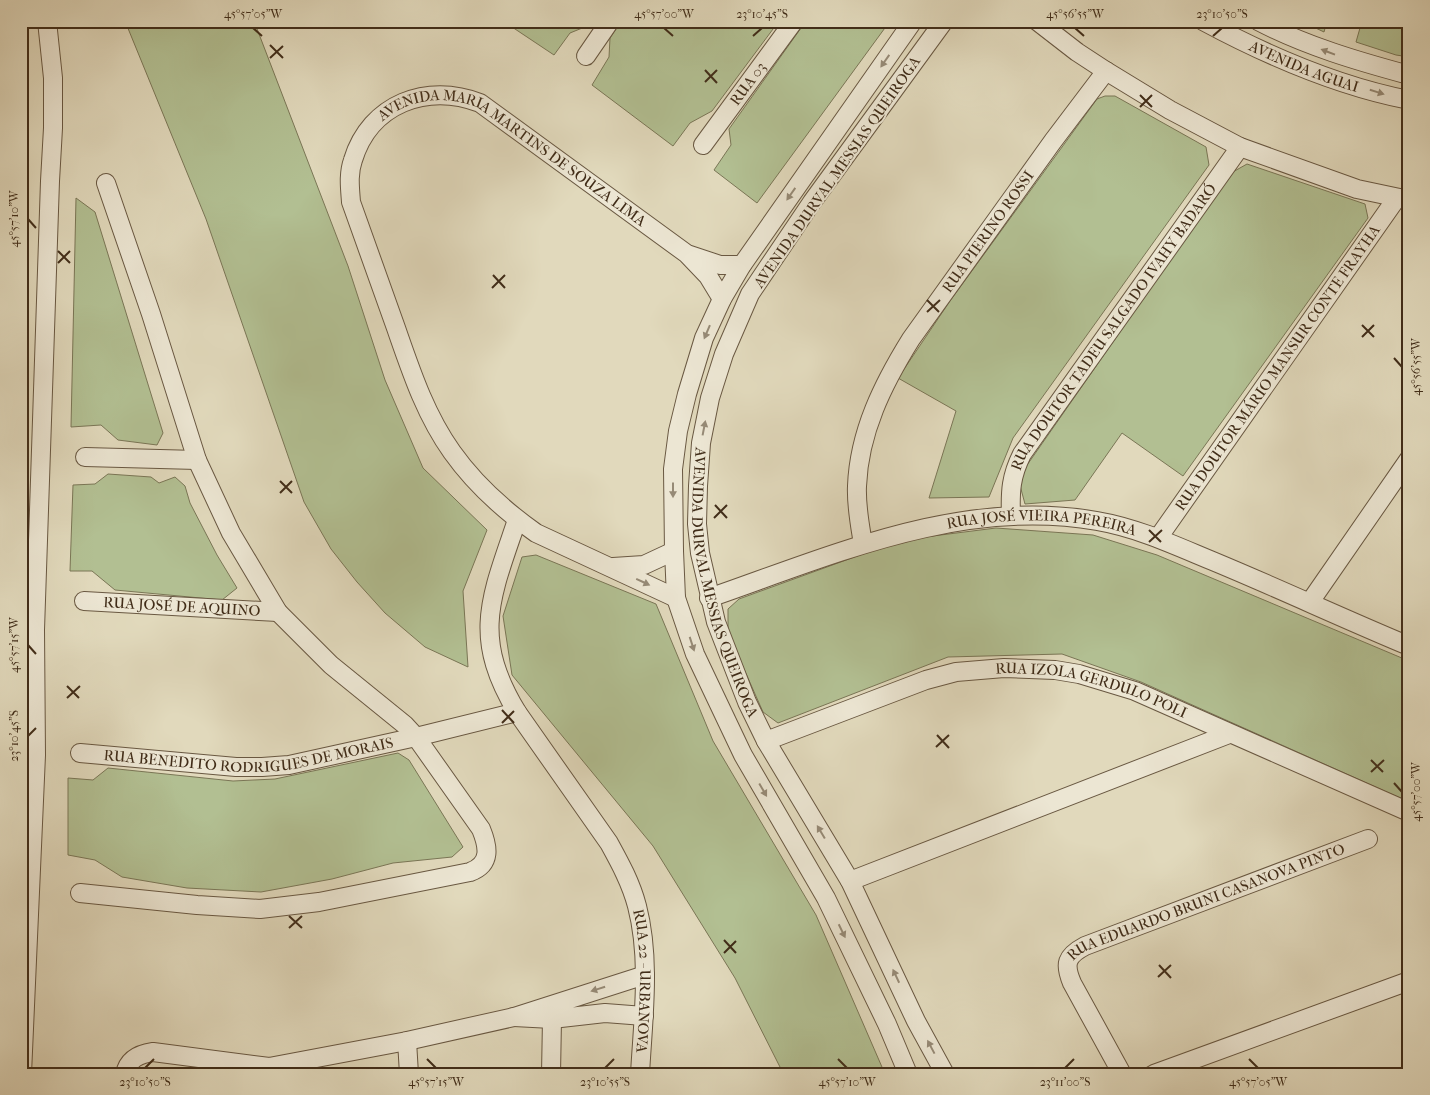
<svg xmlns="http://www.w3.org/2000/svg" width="1430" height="1095" font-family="'IM FELL French Canon',serif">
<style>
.green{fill:#b2bf92;stroke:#7a7656}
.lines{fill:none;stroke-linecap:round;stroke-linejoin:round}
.minor-casing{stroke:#695842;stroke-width:20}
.minor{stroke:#ece6d3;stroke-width:18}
.oneway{fill:#968a76}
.ticks{fill:none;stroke:#412d19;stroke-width:2}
.labels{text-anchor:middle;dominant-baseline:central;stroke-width:4;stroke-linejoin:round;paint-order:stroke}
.street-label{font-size:15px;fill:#412d19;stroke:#ece6d3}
.neatline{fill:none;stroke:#412d19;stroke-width:2}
.ticks-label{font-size:12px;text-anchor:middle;fill:#412d19}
</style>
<rect width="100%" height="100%" fill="#e1d9bc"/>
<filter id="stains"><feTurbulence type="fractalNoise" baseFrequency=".004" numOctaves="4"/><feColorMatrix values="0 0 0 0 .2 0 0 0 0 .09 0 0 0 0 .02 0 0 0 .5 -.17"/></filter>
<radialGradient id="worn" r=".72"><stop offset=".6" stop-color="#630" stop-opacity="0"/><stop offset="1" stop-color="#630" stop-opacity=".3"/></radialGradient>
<!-- green -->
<path class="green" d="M125 21H254L348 266 385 380 423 468 487 530 463 591 468 667 425 647 385 613 357 582 331 549 304 502 206 219Z
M503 21H594L592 24 570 33 554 55Z
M621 21H779L712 111 690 123 673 146 592 85 609 57 610 38Z
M806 21H890L757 203 714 170 731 145 729 129Z
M1301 21H1327L1324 32Z
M1362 21H1409V57L1396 55 1356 42Z
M1105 96H1115L1206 147 1209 165 1013 438 989 497 929 498 956 411 898 378 950 301 1097 99Z
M1247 164 1365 204 1368 218 1183 476 1122 433 1075 500 1025 504 1018 478 1231 173Z
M76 198 95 212 163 433 157 445 118 440 101 425 71 427Z
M108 474 151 477 159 483 175 477 185 486 190 503 217 555 237 588 222 600 115 590 92 571H70L73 485 95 484Z
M996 528 1093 535 1157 555 1409 661V802L1141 682 1062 654 948 657 778 723 763 712 728 633V609L739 599 901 540Z
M536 555 656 604 713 741 816 915 885 1074H791L782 1071 735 978 653 846 512 675 503 616 522 557Z
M398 753 409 760 463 847 452 857 393 863 332 879 261 892 187 888 122 877 95 860 68 855V778L93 780 108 768 233 781 275 779Z"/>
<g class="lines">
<!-- minor casing -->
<g class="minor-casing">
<g id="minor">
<path id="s1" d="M944 21 812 202 750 294 724 354 710 398 701 443 698 486 697 524 700 553 716 622 747 702 766 741 850 881 916 1021 945 1074"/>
<path d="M1037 21 1077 52 1106 71 1170 110 1240 147 1357 189 1409 200"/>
<path id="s2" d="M1203 21C1268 56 1337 86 1409 100"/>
<path d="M1258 21C1306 46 1357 61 1409 75"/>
<path d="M586 56 610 21"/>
<path id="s3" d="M703 145 794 21"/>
<path d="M690 255 720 265H742"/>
<path d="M85 457 197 460"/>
<path id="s4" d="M1011 516C1010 491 1011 476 1022 454L1240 147"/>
<path id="s5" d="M517 520C491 597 471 636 517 712L609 843C620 863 631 883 637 906 651 960 643 1019 640 1074"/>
<path id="s6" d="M1158 538 1396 199"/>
<path id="s7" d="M863 544C860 525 856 506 857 486 859 432 883 384 911 339L1053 141 1106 71"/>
<path d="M613 567 644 565 674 551"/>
<path id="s8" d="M676 598 536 533C505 511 474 483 452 452 425 414 411 371 396 328 381 286 366 244 351 202 350 188 348 174 353 160 370 104 427 82 480 103L687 254 708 276 722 299"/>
<path id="s9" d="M709 598C833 555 963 497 1097 521 1138 528 1176 546 1215 562 1280 589 1344 619 1409 646"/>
<path id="s10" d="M84 601 278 612"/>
<path d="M1310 602 1409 459"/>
<path id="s11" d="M766 741 926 680 956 672 1004 668 1055 670 1079 674 1135 691 1409 812"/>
<path id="s12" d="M80 753 236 767H262L289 765 416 737 517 712"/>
<path d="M850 881 1229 734"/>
<path d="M80 893 197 905 260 909 319 902 470 872C492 864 488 846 481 829L416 737 405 725 331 665 278 612 231 533 197 460 151 314 106 183"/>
<path d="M550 1008 552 1019 551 1074"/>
<path d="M644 1016 605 1013 552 1019 514 1017 645 975"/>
<path d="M407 1041 409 1074"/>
<path d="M22 1074 36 755 35 630 50 181 53 128V78L47 21"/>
<path d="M125 1074C128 1059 139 1054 153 1052L269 1067 407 1041 514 1017"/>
<path d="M908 1074 887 1024 826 898 743 755 695 654 676 598 674 551 673 469 678 431 687 394 704 338 722 299 742 265 913 21"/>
<path id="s13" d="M1122 1074 1072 983C1064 964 1066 956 1085 946L1368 839"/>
<path d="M1154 1074 1409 981"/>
</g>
</g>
<!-- minor -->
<use href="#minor" class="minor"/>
</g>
<!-- one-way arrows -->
<defs><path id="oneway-solid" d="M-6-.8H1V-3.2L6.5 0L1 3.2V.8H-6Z" transform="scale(1.25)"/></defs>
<g class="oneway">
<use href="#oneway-solid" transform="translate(1328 52) rotate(-159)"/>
<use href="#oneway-solid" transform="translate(885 61) rotate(125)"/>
<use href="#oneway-solid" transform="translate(1377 92) rotate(17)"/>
<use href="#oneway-solid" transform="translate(791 194) rotate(125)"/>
<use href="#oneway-solid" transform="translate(707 332) rotate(113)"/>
<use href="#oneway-solid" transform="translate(704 428) rotate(-79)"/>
<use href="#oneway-solid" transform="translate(673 490) rotate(90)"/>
<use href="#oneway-solid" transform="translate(643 582) rotate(25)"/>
<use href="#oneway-solid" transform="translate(692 644) rotate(72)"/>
<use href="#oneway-solid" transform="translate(763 790) rotate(60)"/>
<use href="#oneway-solid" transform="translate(821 832) rotate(-121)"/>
<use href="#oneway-solid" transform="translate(842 931) rotate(64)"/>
<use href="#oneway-solid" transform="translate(896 976) rotate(-115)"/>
<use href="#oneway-solid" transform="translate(598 989) rotate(162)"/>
<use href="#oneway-solid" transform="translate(931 1047) rotate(-118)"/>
</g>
<!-- ticks -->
<path class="ticks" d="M253 28 262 36M664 28 673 36M1075 28 1084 36M753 36 762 28M1213 36 1222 28M270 45 283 58M270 58 283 46M705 70 717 83M705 82 717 70M1140 95 1152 107M1140 107 1152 95M28 219 36 228M58 251 70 263M58 263 70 251M493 275 505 288M492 288 505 275M927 300 939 312M927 312 940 300M1362 325 1374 337M1362 337 1374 325M1394 358 1402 367M280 481 292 493M280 493 292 481M715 505 727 518M714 518 727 505M1149 530 1161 542M1149 542 1162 530M28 645 36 654M67 686 79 698M67 698 80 686M502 710 514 723M502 723 514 711M937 735 949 748M28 736 36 728M936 747 949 735M1371 760 1383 772M1371 772 1384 760M1394 783 1402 792M289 916 302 928M289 928 302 916M724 940 736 953M724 953 736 941M1159 965 1171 978M1158 977 1171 965M427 1059 436 1068M838 1059 847 1068M1249 1059 1258 1068M145 1068 154 1059M605 1068 614 1059M1065 1068 1074 1059"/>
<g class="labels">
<!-- street labels -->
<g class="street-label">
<text stroke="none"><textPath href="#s2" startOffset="111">AVENIDA AGUAI</textPath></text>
<text stroke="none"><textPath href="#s3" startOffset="76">RUA 03</textPath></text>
<text transform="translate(837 172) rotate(-55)">AVENIDA DURVAL MESSIAS QUEIROGA</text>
<text stroke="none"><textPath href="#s8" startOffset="790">AVENIDA MARIA MARTINS DE SOUZA LIMA</textPath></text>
<text stroke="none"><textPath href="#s7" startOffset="349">RUA PIERINO ROSSI</textPath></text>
<text stroke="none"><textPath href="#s4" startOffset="220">RUA DOUTOR TADEU SALGADO IVAHY BADARÓ</textPath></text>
<text stroke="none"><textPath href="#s6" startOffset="208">RUA DOUTOR MÁRIO MANSUR CONTE FRAYHA</textPath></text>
<text stroke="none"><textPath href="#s9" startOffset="345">RUA JOSÉ VIEIRA PEREIRA</textPath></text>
<text stroke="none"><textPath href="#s1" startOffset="636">AVENIDA DURVAL MESSIAS QUEIROGA</textPath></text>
<text stroke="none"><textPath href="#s10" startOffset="98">RUA JOSÉ DE AQUINO</textPath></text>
<text stroke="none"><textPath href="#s11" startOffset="341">RUA IZOLA GERDULO POLI</textPath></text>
<text stroke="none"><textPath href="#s12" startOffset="170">RUA BENEDITO RODRIGUES DE MORAIS</textPath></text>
<text stroke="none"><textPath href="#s13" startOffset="278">RUA EDUARDO BRUNI CASANOVA PINTO</textPath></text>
<text stroke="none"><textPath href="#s5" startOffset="506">RUA 22 - URBANOVA</textPath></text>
</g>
</g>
<!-- margin -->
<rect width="1430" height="1095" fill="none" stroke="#e1d9bc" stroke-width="55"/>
<rect x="28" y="28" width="1374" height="1040" class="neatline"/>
<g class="ticks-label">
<text x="253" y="18">45°57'05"W</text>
<text x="664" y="18">45°57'00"W</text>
<text x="762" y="18">23°10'45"S</text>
<text x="1075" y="18">45°56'55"W</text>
<text x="1222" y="18">23°10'50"S</text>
<text transform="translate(14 219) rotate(-90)" y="4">45°57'10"W</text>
<text transform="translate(1416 367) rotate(-90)" y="4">45°56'55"W</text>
<text transform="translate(14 645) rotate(-90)" y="4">45°57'15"W</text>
<text transform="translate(14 736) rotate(-90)" y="4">23°10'45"S</text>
<text transform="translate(1416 792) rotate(-90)" y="4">45°57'00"W</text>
<text x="145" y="1086">23°10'50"S</text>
<text x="436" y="1086">45°57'15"W</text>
<text x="605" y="1086">23°10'55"S</text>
<text x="847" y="1086">45°57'10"W</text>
<text x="1065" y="1086">23°11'00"S</text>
<text x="1258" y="1086">45°57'05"W</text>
</g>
<rect width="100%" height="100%" filter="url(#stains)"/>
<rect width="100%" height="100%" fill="url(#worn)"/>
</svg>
